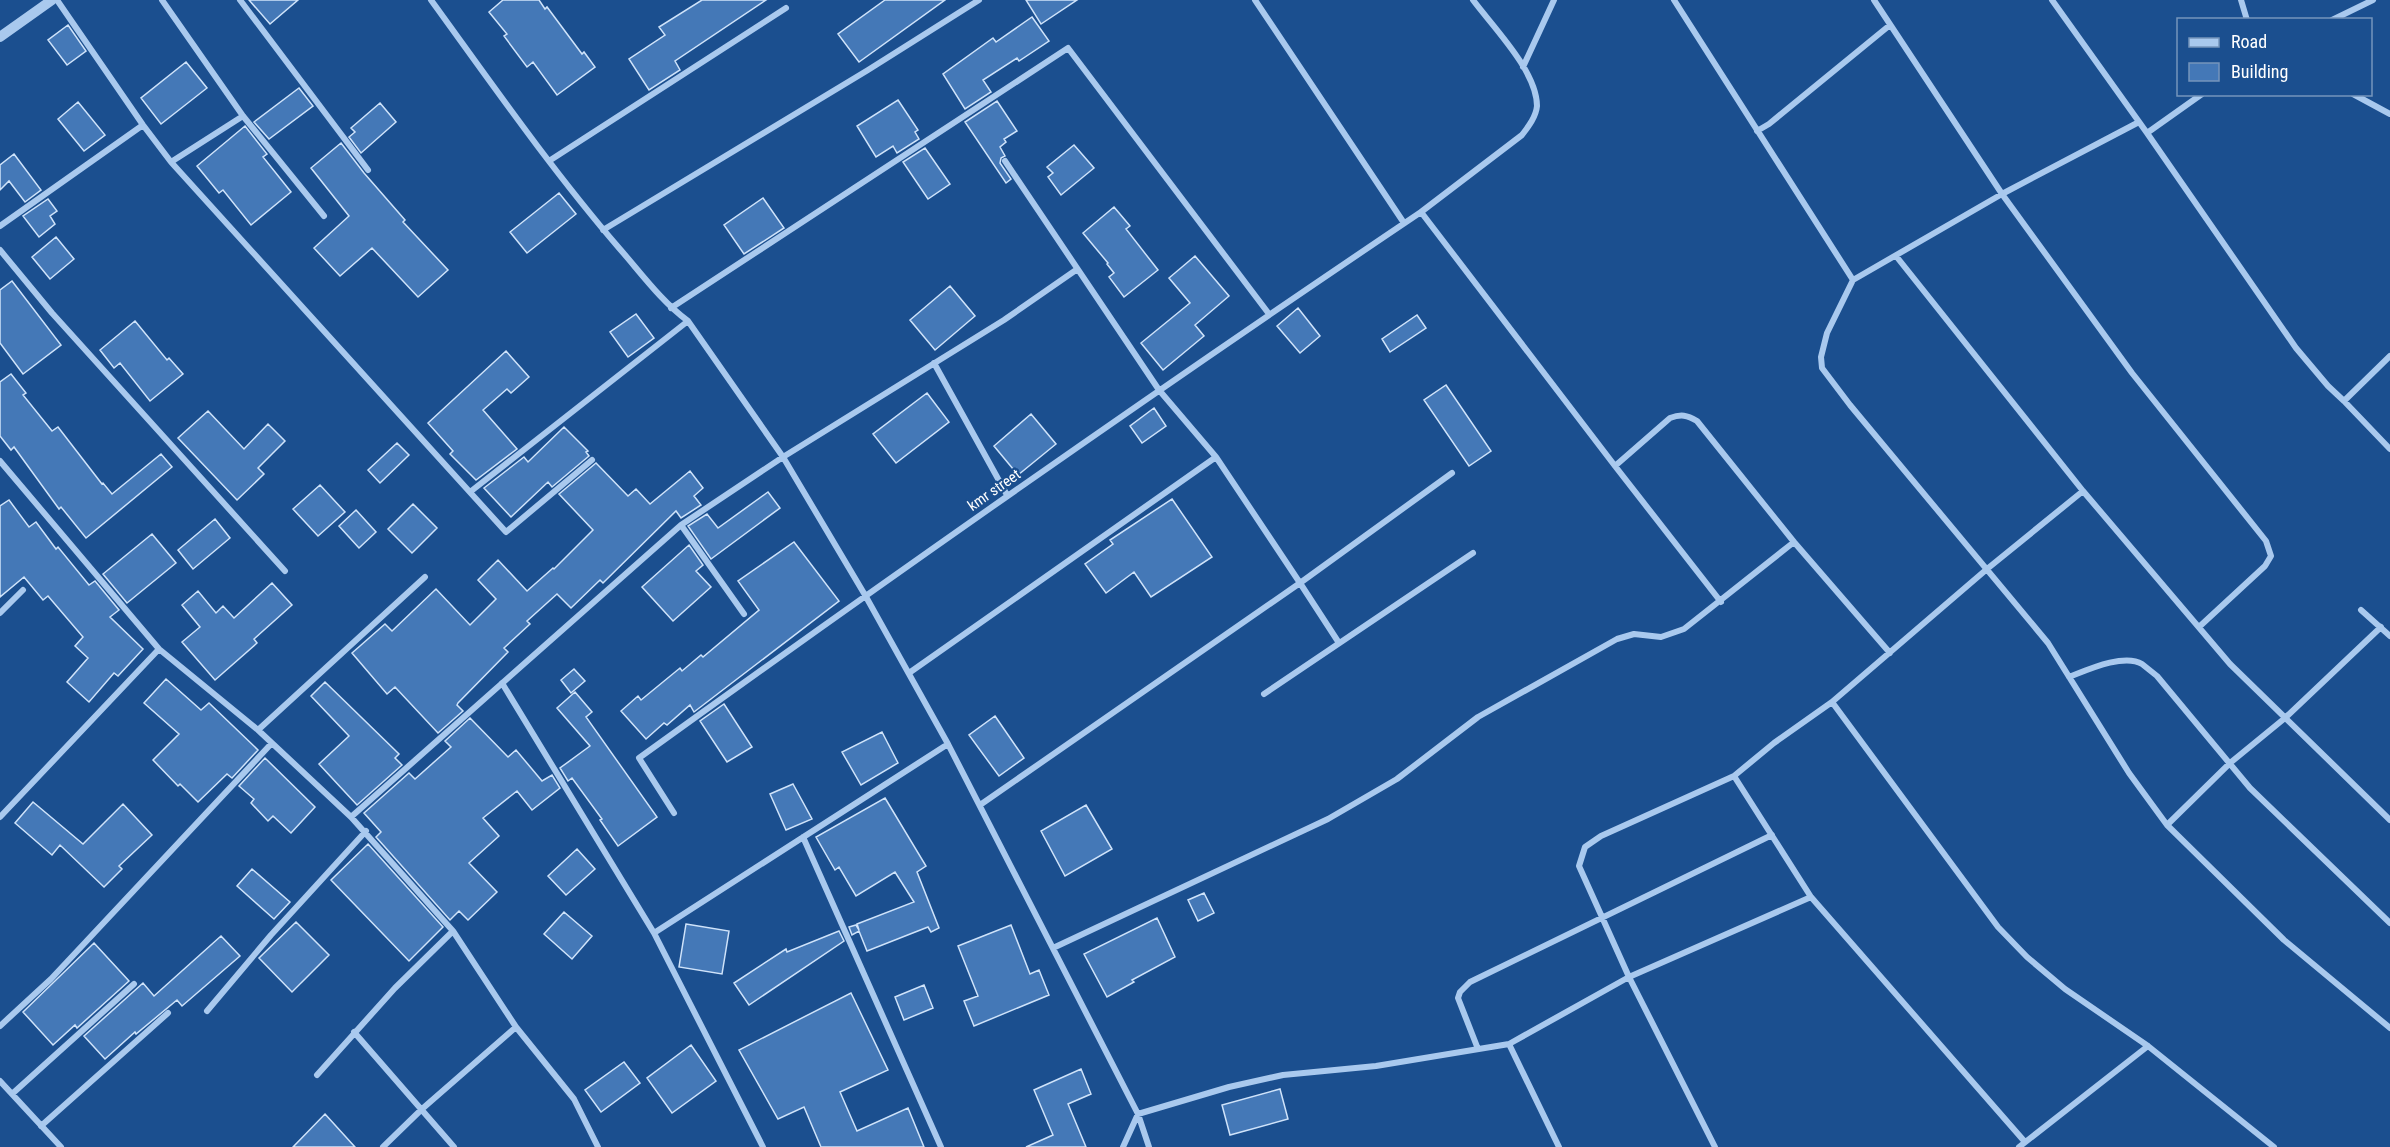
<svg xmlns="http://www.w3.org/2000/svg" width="2390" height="1147" font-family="'Roboto Condensed',sans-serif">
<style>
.building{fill:#4478b7;stroke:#cfe3fa;stroke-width:1.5}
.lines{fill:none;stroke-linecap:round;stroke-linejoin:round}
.minor{stroke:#a9c9ee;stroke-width:6}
.tertiary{stroke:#a9c9ee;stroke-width:10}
.labels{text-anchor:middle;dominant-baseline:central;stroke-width:4.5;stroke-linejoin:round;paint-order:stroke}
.street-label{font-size:15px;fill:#fff;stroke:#1b4f8f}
</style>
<rect width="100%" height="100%" fill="#1b4f8f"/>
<!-- building -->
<path class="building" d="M249 0H298L270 24Z
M503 0H539L545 9 547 7 582 54 584 52 595 67 557 95 533 62 527 67 504 36 507 34 489 12Z
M702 0H766L675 61 680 70 649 90 629 59 665 35 659 27Z
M885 0H945L859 62 838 34Z
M1026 0H1077L1041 24Z
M1032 17 1049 41 1019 61 1017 58 983 80 991 92 965 109 943 74 993 38 996 42Z
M68 25 86 51 67 65 48 40Z
M186 62 207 88 161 124 141 98Z
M299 88 313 106 269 139 254 122Z
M898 100 918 130 915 132 919 139 897 153 893 146 876 157 857 126Z
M997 101 1017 131 1004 139 1006 142 1000 147 1005 156 1001 158 1000 163 1011 179 1006 183 965 122Z
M78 102 105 135 84 151 58 119Z
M380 103 396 122 361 153 349 137 355 132 351 128Z
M245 126 267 154 263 157 291 192 251 225 223 190 219 193 197 166Z
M341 143 364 173 405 220 403 222 448 270 418 297 372 248 340 276 314 248 349 216 311 168Z
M1074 145 1094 168 1061 195 1048 177 1053 173 1047 167Z
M925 148 950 184 928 199 903 162Z
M14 154 41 190 25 202 9 181 0 190V165Z
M559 193 576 214 527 253 510 232Z
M763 198 784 228 744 254 724 225Z
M48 199 57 211 50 216 55 224 39 237 23 216Z
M1114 207 1130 226 1126 229 1158 270 1124 297 1109 277 1114 273 1107 264 1108 263 1083 233Z
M56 237 74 259 50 279 32 257Z
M1195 256 1229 296 1195 325 1204 336 1163 370 1141 343 1190 303 1169 278Z
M12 281 61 345 23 374 0 343V290Z
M950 286 975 316 935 350 910 320Z
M1298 308 1320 336 1300 353 1277 326Z
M636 314 654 338 628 357 610 332Z
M1417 315 1426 328 1390 352 1382 339Z
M135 321 167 360 169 358 183 374 150 401 120 363 114 368 100 350Z
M506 351 529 377 511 393 507 389 483 410 517 449 476 480 450 454 453 451 428 423Z
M11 374 26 393 23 395 52 431 58 427 102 484 103 483 112 494 161 454 172 467 86 538 61 507 59 509 14 447 11 450 0 436V382Z
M1446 385 1491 451 1469 466 1424 400Z
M927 393 949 422 896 463 873 434Z
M1154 408 1166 426 1142 443 1130 426Z
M208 411 244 449 268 424 285 441 258 468 264 474 237 500 178 438Z
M1031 414 1056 444 1018 475 994 446Z
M564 427 588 451 586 452 589 456 552 487 548 482 511 517 484 488 524 457 528 462Z
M397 443 409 455 380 483 368 470Z
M596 463 628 496 636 489 650 504 690 471 703 488 694 496 701 505 681 518 676 511 603 583 600 580 571 608 557 594 527 621 530 624 504 648 508 652 458 703 457 705 463 711 438 733 395 687 387 694 352 653 385 624 392 631 436 589 470 625 496 599 478 580 498 560 527 591 553 568 554 569 593 530 559 494Z
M320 485 345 512 318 536 293 509Z
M768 492 780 508 711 559 688 526 707 514 718 528Z
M1172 499 1212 557 1151 597 1134 572 1106 593 1085 564 1113 544 1110 540Z
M9 500 29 527 36 522 56 549 58 547 89 585 95 581 119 610 110 617 143 649 118 676 114 673 89 702 67 682 88 658 75 646 83 637 48 596 43 600 24 577 0 597V506Z
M413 504 437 528 412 553 388 529Z
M356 510 376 532 359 548 339 526Z
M215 519 230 538 193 569 178 550Z
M152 534 176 563 127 603 103 574Z
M794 542 839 601 694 712 690 705 667 725 664 723 646 739 621 711 638 696 641 700 680 668 682 671 701 655 703 657 759 610 738 581Z
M689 545 703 565 696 571 711 587 673 621 642 587Z
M272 583 292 605 254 639 257 643 215 680 182 642 200 627 182 605 198 591 216 613 223 606 234 618Z
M574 669 585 681 571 693 561 680Z
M166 679 201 710 209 703 258 750 232 778 227 774 198 802 180 784 178 786 153 760 179 734 144 703Z
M325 682 399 754 395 758 402 765 357 805 319 764 349 736 311 696Z
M575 692 592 712 586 717 657 817 618 846 600 820 602 819 572 778 568 781 560 768 590 746 557 708Z
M724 704 752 747 727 762 700 721Z
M995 716 1024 758 999 776 969 735Z
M470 718 508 757 516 750 542 781 552 775 560 788 532 810 517 791 483 818 499 836 469 863 497 892 468 920 459 911 450 920 376 837 381 832 364 813 409 773 415 779 451 747 445 741Z
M882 732 898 763 861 785 842 752Z
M265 758 315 807 291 833 273 816 268 821 251 803 254 799 239 786Z
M793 784 812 819 786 830 770 794Z
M885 798 926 866 917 872 939 928 931 932 928 927 867 951 859 931 852 935 849 927 856 925 859 930 857 924 914 902 895 872 856 896 839 867 835 870 816 837Z
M33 802 83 844 123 804 152 835 119 866 122 869 104 887 60 845 52 855 15 823Z
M1086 805 1112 849 1065 876 1041 831Z
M368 844 443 927 409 961 331 880Z
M577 849 595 869 566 895 548 876Z
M252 869 290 902 274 919 237 886Z
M1204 893 1214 913 1198 921 1188 900Z
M564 912 592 936 572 959 544 934Z
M1157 918 1175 957 1132 980 1134 982 1107 997 1084 954Z
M296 922 329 955 292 992 259 958Z
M686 924 729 931 722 974 679 967Z
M1011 925 1030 974 1039 970 1049 995 974 1026 964 1001 978 996 958 946Z
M839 931 844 941 749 1005 734 983 786 949 787 952Z
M221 936 240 956 182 1006 177 1000 136 1034 135 1032 105 1059 84 1036 143 983 154 996Z
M94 943 129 981 77 1028 75 1025 53 1045 23 1012Z
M924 985 933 1008 904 1020 895 997Z
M851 993 888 1070 840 1092 857 1131 908 1108 924 1147H821L804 1107 778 1119 739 1050Z
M691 1045 716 1081 672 1113 647 1078Z
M624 1062 640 1083 601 1112 585 1090Z
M1081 1069 1091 1094 1068 1104 1086 1147H1026L1053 1135 1034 1090Z
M1280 1089 1288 1119 1230 1135 1222 1105Z
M325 1114 355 1147H293Z"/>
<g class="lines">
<!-- minor -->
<path class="minor" d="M57 0 143 125 171 162
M162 0 243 116 324 216
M240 0 368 170
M431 0C492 84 551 169 619 248 641 273 661 301 688 321L783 457 865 595 948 744 1138 1114 1149 1147
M1255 0 1404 223
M1473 0C1493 27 1537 71 1537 106 1536 117 1528 127 1522 135L1421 212 1615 466 1721 602
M1674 0 1853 280
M1874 0 2002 194 2132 373 2266 541 2271 556 2265 566 2199 627
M2052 0 2147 133 2202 94
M2241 0 2247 20
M2332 20 2373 0
M1523 67 1554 0
M2353 94 2390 114
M243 116 171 162 506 532 592 460
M2139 122 2002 194 1853 280 1827 333 1821 357 1822 368 1850 405 2048 643 2129 773 2167 825 2230 763 2285 718 2381 627
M1757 131 1769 124 1890 25
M2147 133 2296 348 2328 386 2344 401 2390 356
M549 161 786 8
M0 226 143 125
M603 230 868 70 979 0
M0 250 52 313 285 571
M1896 256 2083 491 2230 664 2390 820
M671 308 1068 48 1269 314
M934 363 1007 495
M2344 401 2390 449
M0 461 159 649 258 730 351 817 453 931 395 988 317 1075
M1615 466 1670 418C1681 414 1687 415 1697 421L1794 542 1890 653
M470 492 688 321
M681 525 744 614
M2361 610 2390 636
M0 613 23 590
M1339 643 1300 583 1452 473
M909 673 1216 457
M2069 677C2087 670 2124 653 2142 664 2147 668 2152 672 2157 676L2250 788 2390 923
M502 683 654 933 763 1147
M1264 694 1473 553
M1832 702 1998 927 2027 957 2065 989 2148 1046 2274 1147
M258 730 425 577
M1734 776 1811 897 2025 1142
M980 805 1300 583 1216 457 1159 390 1005 161
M674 813 639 758C897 572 1158 389 1421 212
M0 817 159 649
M351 817 681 525 783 457 1004 320 1076 270
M2167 825 2284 940 2390 1028
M803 837 941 1147
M1811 897 1629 977 1579 866 1585 847 1601 836 1734 776 1774 743 1832 702 1987 569 2083 491
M453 931 516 1027 574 1099 598 1147
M654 933 948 744
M1053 948 1328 819 1397 779 1478 717 1617 639 1634 634 1661 637 1684 629 1794 542
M207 1011 271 935 366 831
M0 1026 51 979 271 744
M354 1032 454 1147
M1509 1044 1559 1147
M1478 1049 1458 998 1460 992 1470 982 1772 835
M0 1081 61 1147
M12 1094 134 984
M41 1126 168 1013
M383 1147 422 1109 516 1027
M1123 1147 1138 1114 1229 1087 1283 1075 1376 1066 1509 1044 1629 977 1715 1147
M2019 1147 2148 1046"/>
<!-- tertiary -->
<path class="tertiary" d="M0 37 52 0"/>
</g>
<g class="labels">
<!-- street labels -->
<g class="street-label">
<text transform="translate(994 490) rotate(-35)">kmr street</text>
</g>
</g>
<!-- legend -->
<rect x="2177" y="18" width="195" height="78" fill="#1b4f8f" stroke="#7695bc" stroke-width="1.5"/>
<rect x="2189" y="38" width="30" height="9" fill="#a9c9ee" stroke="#7695bc" stroke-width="1.5"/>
<text x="2231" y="48" font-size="18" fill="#ffffff">Road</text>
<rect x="2189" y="63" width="30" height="18" fill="#4478b7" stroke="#7695bc" stroke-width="1.5"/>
<text x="2231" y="78" font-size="18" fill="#ffffff">Building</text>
</svg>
